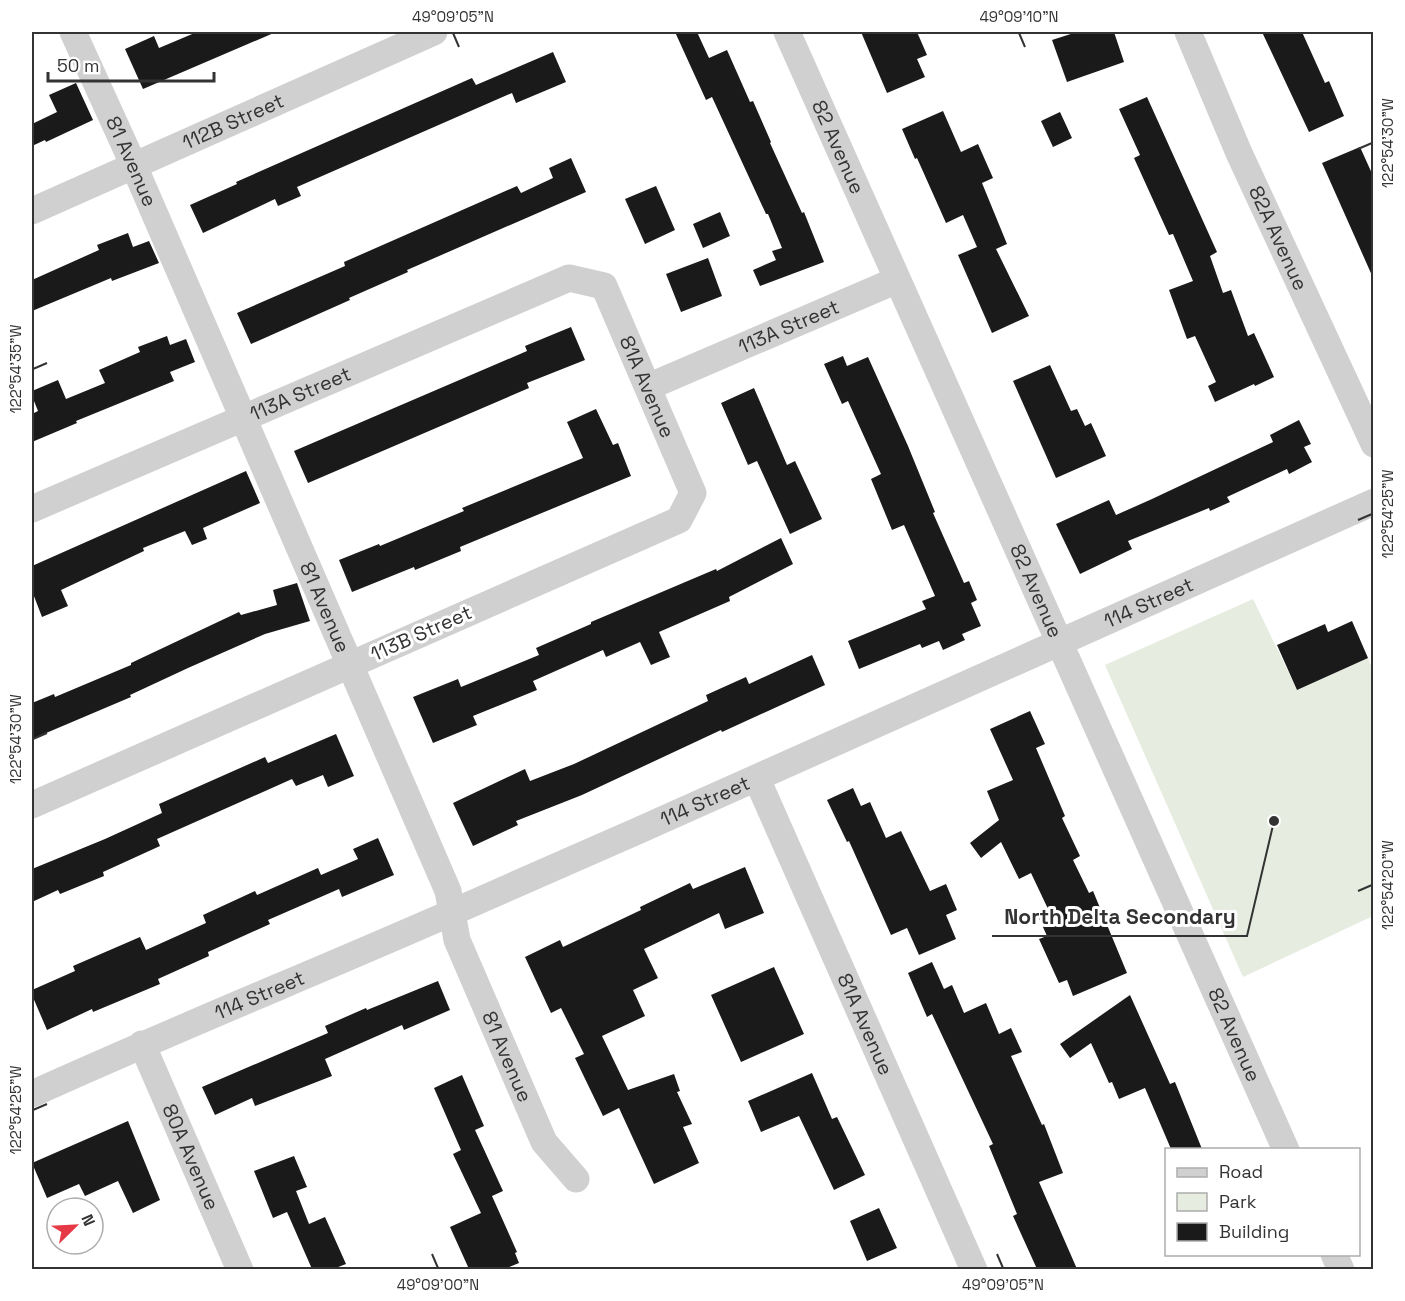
<svg xmlns="http://www.w3.org/2000/svg" width="1405" height="1301" font-family="'Space Grotesk',sans-serif">
<style>
.green{fill:#e6ecdf}
.building{fill:#1a1a1a}
.lines{fill:none;stroke-linecap:round;stroke-linejoin:round}
.minor{stroke:#d0d0d0;stroke-width:27}
.ticks{fill:none;stroke:#333;stroke-width:2}
.labels{text-anchor:middle;dominant-baseline:central;stroke-width:6;stroke-linejoin:round;paint-order:stroke}
.street-label{font-size:20px;fill:#333;stroke:#fff}
.leader{fill:none;stroke:#333;stroke-width:2}
.callout-dot{fill:#333;stroke:#fff;stroke-width:2}
.callout-label{font-size:21px;text-anchor:middle;font-weight:bold;fill:#333;stroke:#fff;stroke-width:6;stroke-linejoin:round;paint-order:stroke}
.neatline{fill:none;stroke:#333;stroke-width:2}
.ticks-label{font-size:15px;text-anchor:middle;fill:#333}
</style>
<rect width="100%" height="100%" fill="#fff"/>
<!-- green -->
<path class="green" d="M1253 599 1297 690 1368 658 1374 673 1373 916 1243 977 1105 665Z"/>
<!-- building -->
<path class="building" d="M197 32H276L143 89 125 49 154 36 159 48Z
M675 32H697L709 58 727 50 750 102 753 101 771 142 770 143 802 213 804 212 824 262 760 286 753 270 776 260 772 251 782 248 768 214H766L712 97 706 100Z
M861 32H917L927 55 917 59 925 77 887 93Z
M1077 32H1114L1124 62 1067 82 1052 40Z
M1262 32H1302L1325 83 1329 81 1344 116 1309 132Z
M553 52 566 82 516 103 512 93 297 187 301 196 278 206 275 199 203 233 190 205 237 184 236 182 472 78 476 85Z
M76 83 93 120 46 142 45 140 32 146V124L57 112 49 95Z
M1147 97 1217 252 1210 256 1223 293 1231 290 1248 336 1254 333 1274 377 1255 386 1254 384 1215 402 1208 386 1216 382 1195 336 1187 339 1169 290 1193 281 1173 234 1169 235 1134 158 1140 155 1119 109Z
M943 111 961 152 978 144 993 178 982 183 1007 244 996 249 1029 316 992 333 958 255 977 247 963 215 946 223 917 158 915 159 902 129Z
M1060 112 1072 138 1053 147 1041 121Z
M1360 147 1374 178V280L1322 163Z
M571 158 586 192 407 270 408 272 349 298 350 300 251 344 237 313 345 266 344 262 517 186 521 193 553 178 549 168Z
M656 186 675 230 645 244 625 199Z
M720 212 730 236 703 248 693 224Z
M128 233 133 247 149 241 159 263 112 281 111 278 32 311V280L99 250 97 245Z
M708 258 722 296 681 312 666 274Z
M571 327 585 360 527 383 529 388 308 483 294 451 527 351 525 346Z
M167 336 170 345 186 339 195 362 170 372 174 381 76 421 77 423 32 442V414L38 411 32 396V391L58 380 66 399 105 383 99 370 140 352 138 347Z
M843 356 847 366 868 357 908 446 935 512 933 513 964 583 969 581 977 600 971 603 981 626 962 634 965 640 943 650 939 641 922 648 920 644 859 669 848 641 926 609 922 601 935 596 904 525 892 530 871 479 881 474 848 401 842 404 824 364Z
M1050 365 1071 411 1077 409 1085 426 1091 423 1106 456 1056 478 1013 381Z
M754 388 787 465 795 461 822 519 790 534 757 461 748 465 721 403Z
M596 409 613 445 618 443 631 476 460 547 461 551 415 570 414 567 352 592 339 560 379 544 380 546 464 511 462 508 583 458 567 422Z
M1299 420 1311 444 1304 447 1312 462 1289 474 1287 469 1227 497 1230 502 1210 511 1209 508 1128 541 1132 549 1080 574 1056 524 1109 500 1116 515 1152 499 1273 442 1270 435Z
M246 471 260 503 203 528 207 539 192 545 185 531 143 548 144 551 61 590 68 606 42 617 32 591V566Z
M781 538 793 564 729 597 730 601 659 632 670 657 651 665 640 642 606 657 603 650 533 681 537 690 473 716 477 725 433 743 413 697 458 679 461 687 539 655 536 648 591 624V622L716 569 717 571Z
M297 583 310 621 265 634 188 668 130 695 131 697 32 739V703L54 694 55 697 131 665V663L239 612 241 615 277 605 273 590Z
M1352 621 1368 658 1297 690 1277 645 1325 624 1328 632Z
M812 655 825 685 722 732 721 730 582 795 516 821 518 825 473 846 453 803 525 769 530 781 574 764 708 701 706 695 746 677 749 684Z
M1030 711 1045 744 1036 748 1065 816 1062 818 1080 856 1073 860 1089 893 1093 891 1127 973 1073 996 1067 980 1059 983 1039 939 1047 936 1038 916 1049 911 1031 873 1019 879 1001 842 981 858 970 843 999 820 987 791 1013 780 990 729Z
M336 734 354 776 328 787 323 775 296 786 292 779 157 839 160 846 103 872 104 876 60 894 58 890 32 902V869L105 839 162 813 159 804 265 757 268 763Z
M853 788 861 806 870 802 886 838 901 831 930 891 946 884 957 910 946 915 956 939 919 955 907 928 891 935 849 841 847 842 827 800Z
M378 838 394 875 342 897 339 889 268 920 270 924 208 952 209 956 158 979 160 984 93 1012 92 1009 47 1030 32 995V990L75 971 73 966 140 937 146 950 206 923 203 915 255 891 257 895 318 868 321 875 358 859 353 849Z
M745 867 764 913 725 929 719 913 644 949 658 978 633 990 645 1016 602 1036 628 1090 674 1074 680 1091 677 1092 692 1124 683 1127 699 1163 654 1184 619 1108 603 1116 575 1058 584 1054 561 1008 551 1013 525 957 560 940 563 947 641 910 640 907 690 883 693 889Z
M932 962 944 989 952 985 964 1013 986 1003 999 1034 1011 1028 1022 1052 1011 1056 1042 1125 1044 1124 1063 1173 1039 1182 1077 1269H1037L1013 1216 1017 1214 989 1146 993 1144 932 1014 927 1017 908 973Z
M774 967 804 1034 741 1062 711 995Z
M438 981 450 1010 404 1030 402 1025 325 1059 332 1076 255 1106 252 1098 215 1115 202 1087 328 1033 325 1026 366 1008 367 1010Z
M1130 995 1170 1084 1175 1082 1202 1149H1171L1145 1088 1119 1099 1112 1082 1109 1083 1091 1043 1070 1058 1060 1044Z
M812 1073 832 1119 837 1117 865 1175 834 1190 799 1116 761 1132 748 1101Z
M462 1075 484 1126 475 1130 503 1191 492 1196 517 1252 515 1253 519 1263 504 1269H469L450 1227 481 1213 453 1154 461 1150 434 1088Z
M128 1121 160 1200 133 1213 118 1181 85 1196 79 1184 47 1198 32 1163Z
M294 1156 307 1187 296 1191 309 1224 325 1217 346 1264 333 1269H312L287 1212 273 1218 254 1171Z
M879 1208 897 1248 867 1261 850 1221Z"/>
<g class="lines">
<!-- minor -->
<g class="minor">
<path id="s1" d="M73 32 134 166 448 891 457 940 544 1142 576 1179"/>
<path id="s2" d="M787 32 1286 1150"/>
<path id="s3" d="M1188 32 1239 153 1374 444"/>
<path id="s4" d="M32 211 434 32"/>
<path id="s5" d="M648 387 897 280"/>
<path id="s6" d="M32 509 569 278 604 286 693 493 679 520 32 805"/>
<path id="s7" d="M757 779 974 1270"/>
<path id="s8" d="M142 1044 240 1270"/>
<path id="s9" d="M32 1094C182 1026 334 965 485 898 782 768 1077 634 1374 502"/>
<path d="M1334 1254 1341 1270"/>
</g>
</g>
<!-- ticks -->
<path class="ticks" d="M453 33 459 47M1019 33 1025 47M1358 149 1372 143M33 369 47 363M1358 520 1372 514M33 739 47 733M1358 891 1372 885M33 1110 47 1104M432 1254 438 1268M997 1254 1003 1268"/>
<g class="labels">
<!-- street labels -->
<g class="street-label">
<text stroke="none"><textPath href="#s4" startOffset="220">112B Street</textPath></text>
<text stroke="none"><textPath href="#s2" startOffset="126">82 Avenue</textPath></text>
<text stroke="none"><textPath href="#s1" startOffset="142">81 Avenue</textPath></text>
<text stroke="none"><textPath href="#s3" startOffset="225">82A Avenue</textPath></text>
<text stroke="none"><textPath href="#s5" startOffset="153">113A Street</textPath></text>
<text stroke="none"><textPath href="#s6" startOffset="730">81A Avenue</textPath></text>
<text stroke="none"><textPath href="#s6" startOffset="292">113A Street</textPath></text>
<text stroke="none"><textPath href="#s2" startOffset="612">82 Avenue</textPath></text>
<text stroke="none"><textPath href="#s9" startOffset="1220">114 Street</textPath></text>
<text stroke="none"><textPath href="#s1" startOffset="628">81 Avenue</textPath></text>
<text transform="translate(421 633) rotate(-24)">113B Street</text>
<text stroke="none"><textPath href="#s9" startOffset="734">114 Street</textPath></text>
<text stroke="none"><textPath href="#s9" startOffset="248">114 Street</textPath></text>
<text stroke="none"><textPath href="#s7" startOffset="268">81A Avenue</textPath></text>
<text stroke="none"><textPath href="#s2" startOffset="1098">82 Avenue</textPath></text>
<text stroke="none"><textPath href="#s1" startOffset="1114">81 Avenue</textPath></text>
<text stroke="none"><textPath href="#s8" startOffset="123">80A Avenue</textPath></text>
</g>
</g>
<!-- callouts -->
<path class="leader" d="M1274 821L1247 936H992"/>
<circle class="callout-dot" cx="1274" cy="821" r="6"/>
<g class="callout-label">
<text x="1120" y="924">North Delta Secondary</text>
</g>
<!-- border -->
<rect width="1405" height="1301" fill="none" stroke="#ffffff" stroke-width="66"/>
<!-- legend -->
<rect x="1165" y="1148" width="195" height="108" fill="#ffffff" stroke="#adadad" stroke-width="1.5"/>
<rect x="1177" y="1168" width="30" height="9" fill="#d0d0d0" stroke="#adadad" stroke-width="1.5"/>
<text x="1219" y="1178" font-size="18" fill="#333333">Road</text>
<rect x="1177" y="1193" width="30" height="18" fill="#e6ecdf" stroke="#adadad" stroke-width="1.5"/>
<text x="1219" y="1208" font-size="18" fill="#333333">Park</text>
<rect x="1177" y="1223" width="30" height="18" fill="#1a1a1a" stroke="#adadad" stroke-width="1.5"/>
<text x="1219" y="1238" font-size="18" fill="#333333">Building</text>
<!-- north arrow -->
<g transform="translate(75 1226) rotate(66)"><circle r="28" fill="#ffffff" stroke="#adadad" stroke-width="1.5"/>
<path d="M0-4.5L10 22L0 15L-10 22Z" fill="#e63946"/>
<text y="-9" font-size="16" font-weight="bold" text-anchor="middle" fill="#333333">N</text>
</g>
<!-- scale -->
<path d="M48 72v9h166v-9" fill="none" stroke="#333333" stroke-width="3"/>
<text x="57" y="72" font-size="18" fill="#333333" stroke="#ffffff" stroke-width="4.5" paint-order="stroke">50 m</text>
<rect x="33" y="33" width="1339" height="1235" class="neatline"/>
<g class="ticks-label">
<text x="453" y="22">49°09'05"N</text>
<text x="1019" y="22">49°09'10"N</text>
<text transform="translate(1388 143) rotate(-90)" y="5">122°54'30"W</text>
<text transform="translate(16 369) rotate(-90)" y="5">122°54'35"W</text>
<text transform="translate(1388 514) rotate(-90)" y="5">122°54'25"W</text>
<text transform="translate(16 739) rotate(-90)" y="5">122°54'30"W</text>
<text transform="translate(1388 885) rotate(-90)" y="5">122°54'20"W</text>
<text transform="translate(16 1110) rotate(-90)" y="5">122°54'25"W</text>
<text x="438" y="1290">49°09'00"N</text>
<text x="1003" y="1290">49°09'05"N</text>
</g>
</svg>
